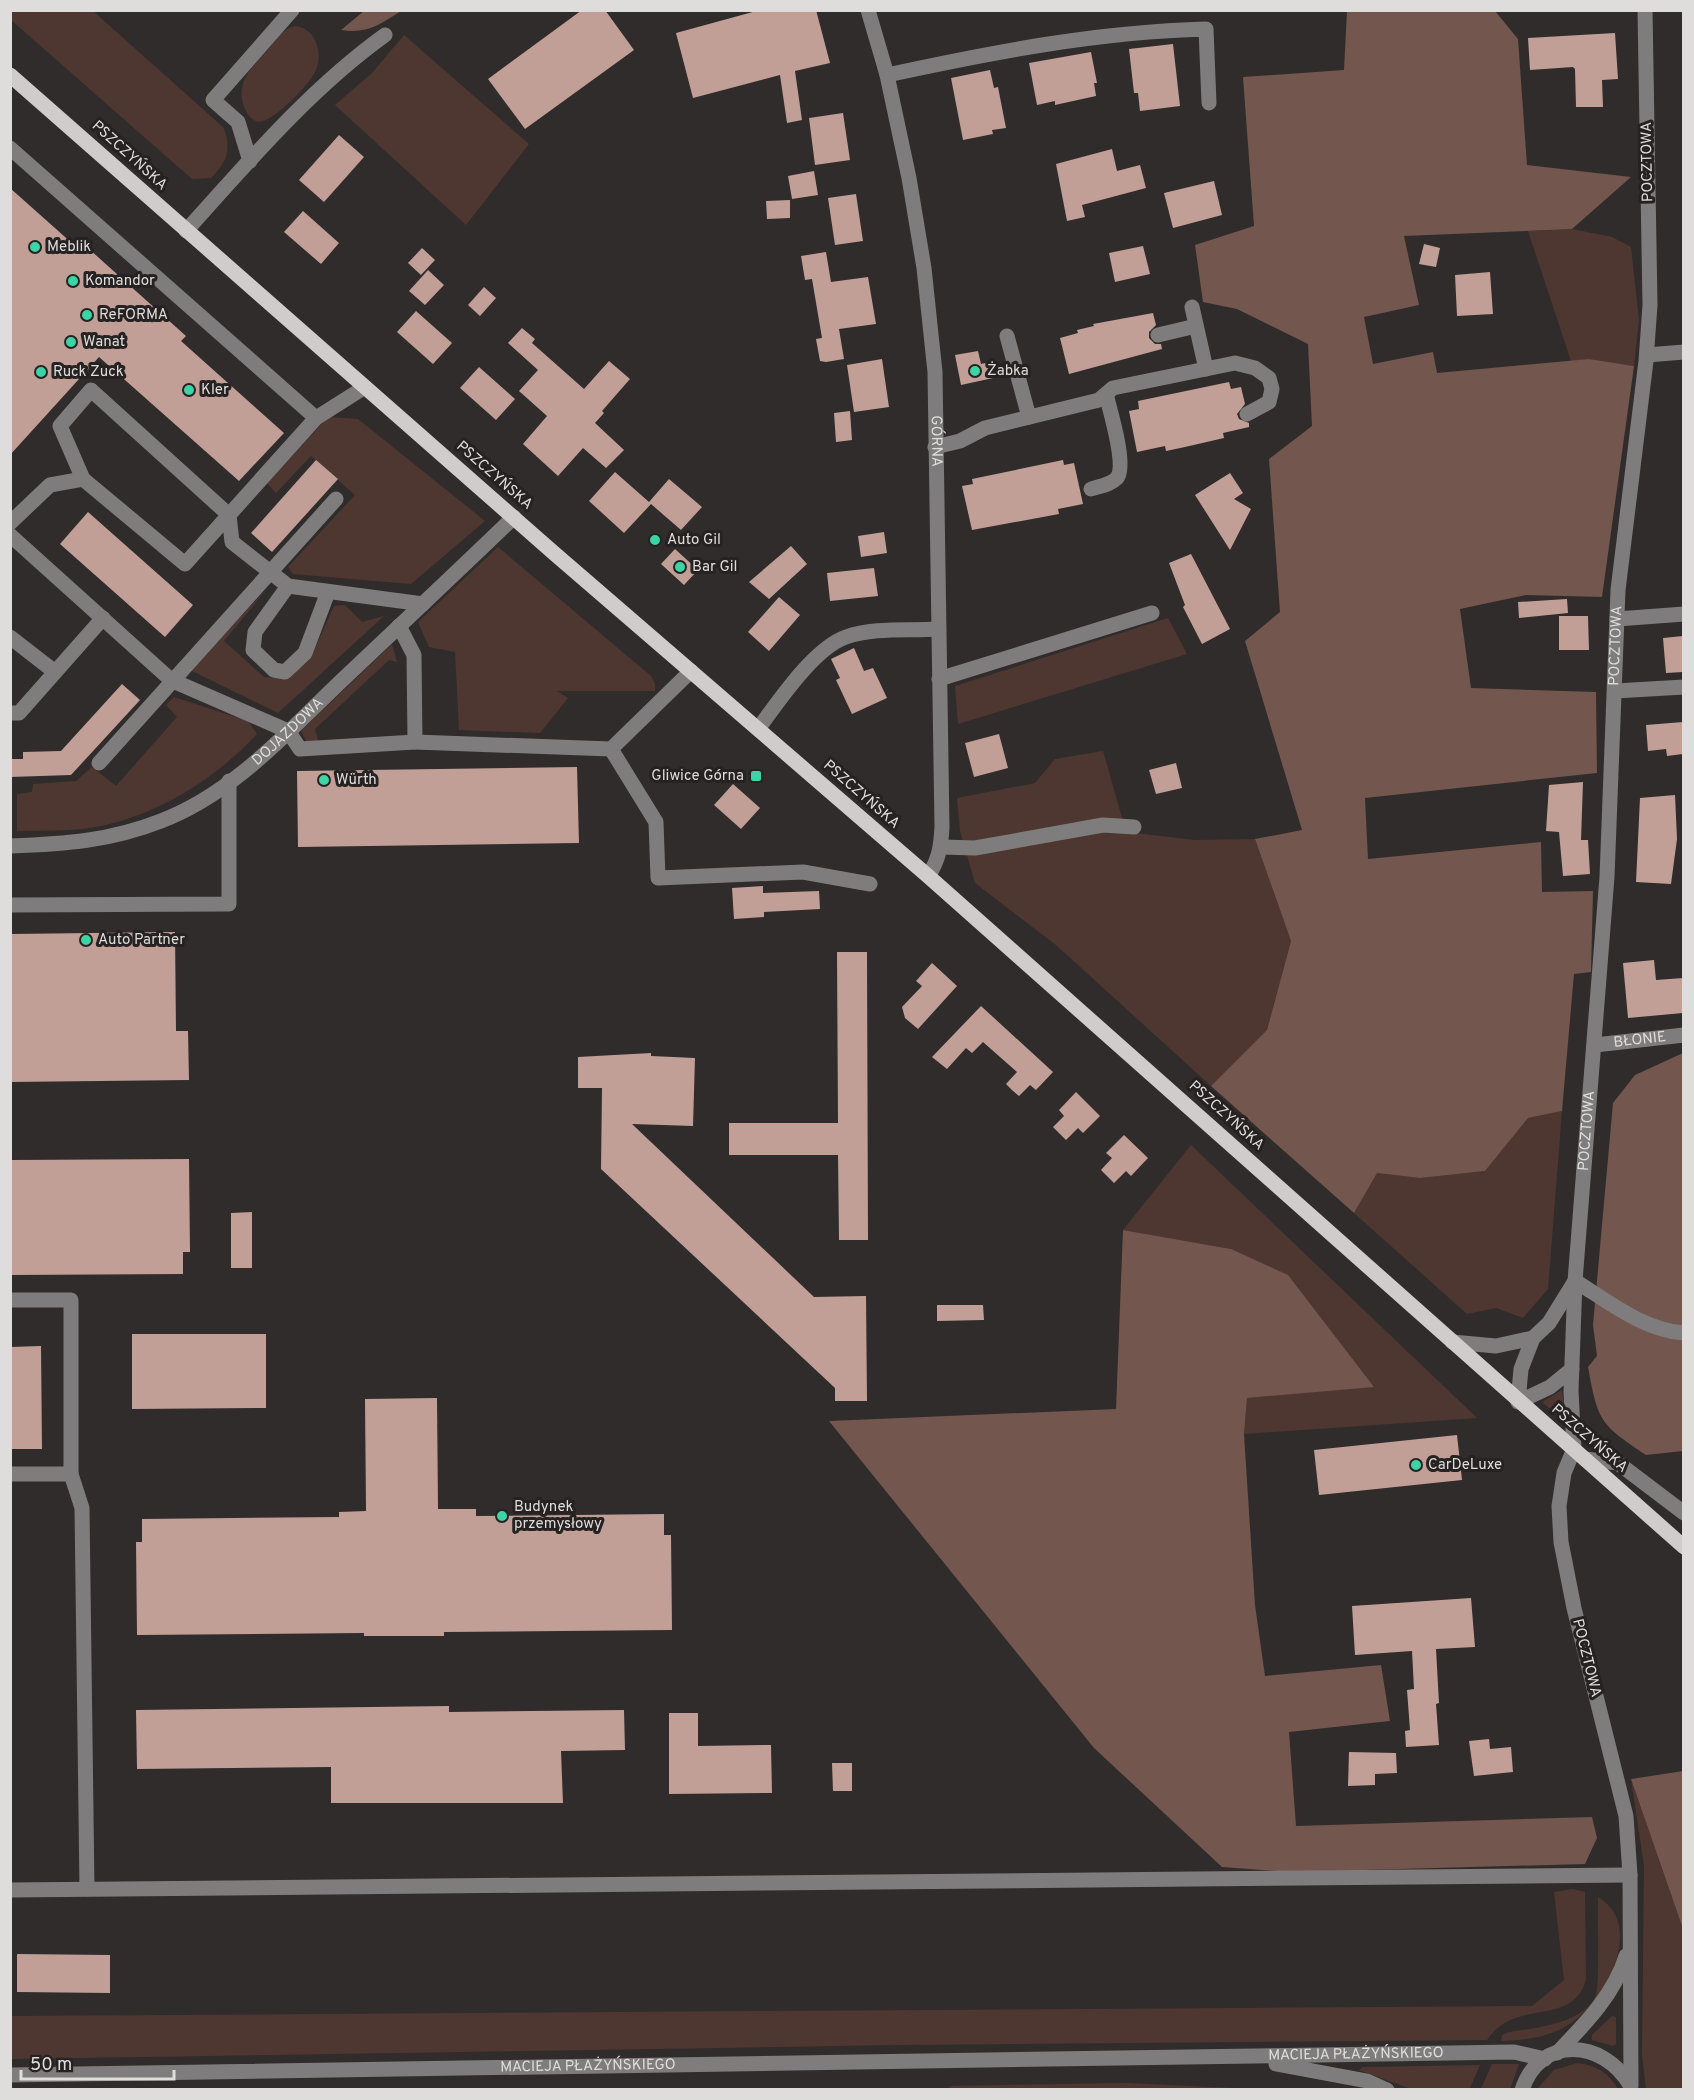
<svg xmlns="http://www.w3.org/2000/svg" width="1694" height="2100" font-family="Overpass,sans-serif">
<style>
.green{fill:#4f3731}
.forest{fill:#73564d}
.building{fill:#c19f96}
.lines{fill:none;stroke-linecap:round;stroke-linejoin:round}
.minor{stroke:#7e7c7c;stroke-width:15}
.major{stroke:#d0cccb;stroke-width:15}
.poi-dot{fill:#3cd4a4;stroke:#262221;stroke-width:2}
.labels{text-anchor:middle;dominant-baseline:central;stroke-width:6;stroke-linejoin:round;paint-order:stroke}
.street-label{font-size:15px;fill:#dfdddc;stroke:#262221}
.poi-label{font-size:15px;fill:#dfdddc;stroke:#262221;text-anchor:start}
</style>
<rect width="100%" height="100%" fill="#302c2b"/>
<!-- green -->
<path class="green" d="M11 10 93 11 224 128C231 151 228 160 211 178L192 179 11 20Z
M295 26C316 28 323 53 316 70 310 85 272 123 258 122 251 119 248 116 245 109 234 84 251 68 267 51 275 41 282 29 295 26Z
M404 35 529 144 466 225 335 105 372 73Z
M1572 229 1612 237 1631 247 1639 320 1634 366 1589 359 1571 361 1528 231Z
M328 417 358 419 485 521 411 584 293 574 288 567 355 495 311 456 276 493 267 483Z
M498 547 651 676 655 684V691H557L568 698 540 733 459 730 455 652 429 647 418 622Z
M268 588 224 641 264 677 289 679 312 655 334 606 345 605 362 622 384 616 278 713 190 670Z
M1168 618 1187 654 958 724 955 686Z
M392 644 397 662 389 660 315 729 319 743 310 748 301 731Z
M174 697 248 721 257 734C217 777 163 812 105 825 78 832 46 830 17 831V794L32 792 33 784 76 781 92 767 116 786 177 717 166 705Z
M1103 751 1126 832 1195 840 1255 839 1291 941 1267 1030 1211 1086 1056 945 975 883 960 831 957 798 1035 783 1055 759Z
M1562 1111 1548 1289 1523 1318 1496 1308 1467 1314 1354 1213 1376 1173 1420 1178 1485 1171 1528 1118Z
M1191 1145 1477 1418 1244 1434 1247 1398 1374 1386 1231 1249 1123 1230Z
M1562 1390 1566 1421 1565 1422 1542 1402Z
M1631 1779 1683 1929V2089H1646L1642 2055 1644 1866Z
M1573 1889 1585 1892 1586 1980C1572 2028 1515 1997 1487 2040L900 2045 11 2059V2016L1532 2006 1564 1980 1554 1892Z
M1598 1897C1647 1926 1604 2003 1568 2025 1547 2038 1524 2040 1501 2041L1502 2035 1509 2032C1534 2028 1584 2024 1596 1995 1600 1982 1597 1915 1598 1897Z
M1612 2016 1616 2017V2044L1613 2046 1592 2040V2035Z
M1577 2063C1596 2065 1609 2073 1618 2089H1537L1554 2070Z
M1492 2064H1519L1510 2089H1481Z
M1480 2065 1469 2090 1411 2089 1359 2070 1363 2067Z
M1126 2083 1256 2089 952 2090 949 2086Z"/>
<!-- forest -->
<path class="forest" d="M364 11V10L401 11C379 25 367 34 341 30Z
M1347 11H1495L1518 39 1527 165 1631 177 1572 229 1404 236 1419 305 1364 317 1373 364 1433 352 1437 373 1589 359 1634 366 1602 597 1526 595 1460 609 1471 688 1596 692 1597 773 1365 798 1368 859 1541 842 1542 892 1593 891 1591 972 1574 974 1562 1111 1528 1118 1485 1171 1420 1178 1377 1173 1354 1213 1211 1086 1267 1030 1291 941 1255 839 1302 830 1245 641 1280 612 1269 459 1312 426 1308 344 1237 309 1203 302 1195 245 1254 226 1243 77 1344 70Z
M1683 1053V1451L1646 1455C1600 1424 1598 1422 1588 1367L1597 1356 1593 1325 1613 1103 1635 1075Z
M1123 1230 1231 1249 1288 1275 1374 1387 1247 1398 1244 1434 1255 1605 1265 1676 1381 1665 1390 1721 1289 1732 1296 1826 1592 1817 1597 1838 1585 1864 1290 1872 1222 1867 1094 1748 829 1421 1116 1409Z
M1683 1771H1684L1683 1929 1631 1779Z"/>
<!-- building -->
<path class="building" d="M582 10H605L634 50 525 129 488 79Z
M760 10H816L830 63 795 71 802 120 787 123 780 75 693 98 676 33Z
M1615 33 1618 79 1602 80 1603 107H1576L1575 69 1573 67 1530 70 1528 38Z
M1173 44 1180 106 1140 111 1138 93H1134L1129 49Z
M1091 52 1097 83H1094L1096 96 1055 105V101L1037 105 1029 63Z
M990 70 994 88 998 87 1006 128 992 130 993 134 963 140 951 78Z
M843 113 850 160 815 165 809 118Z
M339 135 364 157 324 202 299 180Z
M1112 149 1117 171 1140 165 1146 188 1082 205 1085 217 1067 221 1056 164Z
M814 171 818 195 792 199 788 176Z
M1214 181 1222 215 1173 228 1164 193Z
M10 188 74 245 79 240 186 336 181 341 284 433 239 481 99 357 10 455Z
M856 194 863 241 835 245 828 198Z
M790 200V218L767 219 766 201Z
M303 211 339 243 321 264 284 232Z
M1424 244 1440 248 1436 267 1419 264Z
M1143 246 1150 274 1115 282 1109 253Z
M422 248 435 260 421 275 408 263Z
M826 252 831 282 868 277 876 324 839 329 844 359 826 362 820 361 816 339 822 338 812 279 805 280 801 256Z
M428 270 444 285 425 305 409 291Z
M1490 272 1493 314 1457 316 1455 275Z
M484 287 496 298 480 316 468 305Z
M416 311 452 343 433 364 397 332Z
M1153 313 1156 325 1149 332V338L1155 344H1161L1162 349 1069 374 1060 338 1078 333 1077 330 1094 326 1093 324Z
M522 328 535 339 532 343 584 389 609 361 630 379 602 411 604 413 595 423 624 450 606 468 583 448 558 476 523 444 547 416 519 391 538 370 508 343Z
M978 351 981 364 990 362 993 378 961 385 955 355Z
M882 359 889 407 854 412 847 365Z
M479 367 515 399 496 420 460 388Z
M1229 382 1231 389 1241 387 1245 404 1237 414 1239 419 1249 423V427L1223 433 1224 438 1185 447 1166 451 1165 446 1137 452 1129 411 1139 409 1138 401Z
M850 411 852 440 836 442 834 413Z
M316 460 338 479 272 552 251 533Z
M1063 460 1064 465 1074 463 1083 504 1058 509 1059 514 972 530 962 486 973 484 972 479Z
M615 472 649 502 669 479 702 507 681 530 651 504 624 533 589 501Z
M1230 473 1243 493 1234 499 1251 509 1230 550 1195 495Z
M88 512 193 605 165 637 60 544Z
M884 532 887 553 861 557 858 536Z
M791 546 807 564 769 599 749 582Z
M675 549 698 570 684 585 661 564Z
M1191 554 1230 629 1202 644 1183 607 1185 605 1169 563Z
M874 568 878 596 830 601 827 573Z
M779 597 800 615 769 651 748 632Z
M1567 599 1568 613 1519 618 1518 602Z
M1559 616H1588L1589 650H1559Z
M1683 636V672L1666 673 1663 638Z
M854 648 864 671 873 668 887 698 852 714 836 680 840 678 831 659Z
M122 684 140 700 71 775 10 777V759H23V752L61 751Z
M1683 722V754L1667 756 1666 749 1648 751 1646 725Z
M999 734 1008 768 974 777 965 743Z
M1176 763 1182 788 1156 794 1149 770Z
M577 767 579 843 298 847 297 771Z
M1583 782 1581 840H1588L1590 874 1563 876 1559 832 1546 831 1549 785Z
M733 784 760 808 741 829 714 805Z
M1675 795 1677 839 1671 884 1636 882 1640 798Z
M763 886V893L819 891 820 909 764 912V917L734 919 732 888Z
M175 932 176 1031H188L189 1080 10 1082V934Z
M837 952H867L868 1240H839L838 1155H729V1123H838Z
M1654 960 1656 980 1683 978V1013L1628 1018 1623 963Z
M932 963 957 986 918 1029 905 1018 902 1007 922 986 916 981Z
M981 1006 1053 1072 1036 1090 1030 1085 1019 1096 1012 1090 1006 1084 1017 1072 983 1042 972 1053 966 1048 947 1069 932 1057Z
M651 1053V1056L695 1058 693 1126 632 1124 814 1297 866 1296 867 1401H835V1388L601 1169 602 1088H578V1057Z
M1076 1092 1100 1116 1083 1133 1078 1128 1066 1140 1053 1127 1064 1116 1059 1110Z
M1124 1135 1148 1158 1131 1176 1126 1171 1114 1183 1101 1170 1112 1158 1106 1153Z
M189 1159 190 1252H183V1274L10 1275V1160Z
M252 1212V1268H231V1213Z
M937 1305H983L984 1320 937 1321Z
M132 1334H266V1408L132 1409Z
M41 1346 42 1449H10V1347Z
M437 1398 438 1509H476V1516L664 1514V1535H671L672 1630 444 1632V1636H364V1633L137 1635 136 1542H142V1519L339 1517V1512L366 1511 365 1399Z
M1457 1435 1462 1480 1319 1495 1314 1450Z
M1471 1598 1475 1647 1436 1649 1439 1703 1436 1704 1439 1745 1406 1747 1405 1731 1410 1730 1407 1690 1414 1689 1412 1651 1355 1655 1352 1606Z
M449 1706V1712L624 1710 625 1750 561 1751 563 1803H331V1767L137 1769 136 1710Z
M669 1713H698V1746L771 1745 772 1793 669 1794Z
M1489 1739 1490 1749 1511 1747 1513 1772 1474 1776 1469 1741Z
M1349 1752 1396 1753 1397 1773 1375 1774V1785L1348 1786Z
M832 1763H852V1791H833Z
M17 1954 110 1955V1993L17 1992Z"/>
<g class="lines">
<!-- minor -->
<g class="minor">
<path id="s1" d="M868 10 887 75 909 178 924 268 935 372 942 827C941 846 939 860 928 876"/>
<path d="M887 75C993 52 1097 32 1206 29L1209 103"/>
<path d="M10 148 316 418"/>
<path d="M250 161 238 122 213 100 292 10"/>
<path d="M186 231C248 162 310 89 385 35"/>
<path d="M1192 307 1206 369"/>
<path d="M1158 335 1196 326"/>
<path d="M1007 336 1029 417"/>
<path d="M1647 355 1684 352"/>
<path d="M365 387 316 418 185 564 83 479 60 426 91 390 229 515 232 542 288 586 423 604"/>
<path d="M935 447 960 441 985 428 1099 400 1113 388 1235 363 1255 368 1269 378 1272 389 1269 402 1247 414"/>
<path d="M1091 489C1100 486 1110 485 1117 478 1127 465 1110 411 1106 394"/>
<path d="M10 523 50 485 83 479"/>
<path d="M10 535 171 680 288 731 300 749 415 742 414 655 399 626"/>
<path d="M288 586 255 632 253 650 274 670 285 672 305 653 328 592"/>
<path d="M1617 619 1684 614"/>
<path d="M10 637 55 672"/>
<path d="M939 679 1152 613"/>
<path d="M1615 691 1684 687"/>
<path d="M10 713H19L103 618"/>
<path d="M758 729C778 702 814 648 846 637 874 627 909 631 938 629"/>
<path d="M415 742 611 749 691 671"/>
<path d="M611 749 656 822 658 878 803 872 870 884"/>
<path d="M99 763 336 499"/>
<path id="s2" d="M10 846C65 844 110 841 161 821 230 795 284 736 336 686 395 630 455 574 514 517"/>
<path d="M941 847 975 848 1103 825 1134 827"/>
<path d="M10 905 229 904V781"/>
<path id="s3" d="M1595 1045 1684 1035"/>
<path d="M1575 1281C1609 1302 1643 1330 1684 1333"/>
<path d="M10 1300H71V1474"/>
<path d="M1452 1342 1496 1346 1533 1338"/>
<path d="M1572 1369 1550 1387 1518 1402 1521 1369 1533 1338 1549 1323 1575 1281"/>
<path d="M1585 1459 1618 1463 1684 1513"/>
<path d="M10 1474H71L82 1508 87 1889"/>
<path d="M10 1890 1630 1875"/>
<path d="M1557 2053C1585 2024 1614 1995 1626 1956"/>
<path d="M1276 2064 1367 2081 1387 2090"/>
<path id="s4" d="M10 2075 1514 2052 1545 2059"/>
<path id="s5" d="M1631 2086 1630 1875 1626 1816 1574 1608 1561 1542 1559 1506 1564 1473 1574 1449 1571 1391 1575 1281 1607 877 1618 590 1646 361 1650 305 1645 10"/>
<path d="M1522 2090C1540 2035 1603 2039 1630 2085"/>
</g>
<!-- major -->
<path class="major" d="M10 75 555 554 928 876 1684 1547"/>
</g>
<!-- markers -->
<g class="poi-dot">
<circle cx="35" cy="247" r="6"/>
<circle cx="73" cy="281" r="6"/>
<circle cx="87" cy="315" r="6"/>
<circle cx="71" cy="342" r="6"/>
<circle cx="975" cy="371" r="6"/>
<circle cx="41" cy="372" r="6"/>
<circle cx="189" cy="390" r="6"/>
<circle cx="655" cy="540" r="6"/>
<circle cx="680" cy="567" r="6"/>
<rect x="750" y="770" width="12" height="12" rx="3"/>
<circle cx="324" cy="780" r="6"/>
<circle cx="86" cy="940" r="6"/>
<circle cx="1416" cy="1465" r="6"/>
<circle cx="502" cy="1516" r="6"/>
</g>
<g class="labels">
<!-- street labels -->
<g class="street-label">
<text transform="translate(129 156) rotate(42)">PSZCZYŃSKA</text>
<text transform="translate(1648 162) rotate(-91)">POCZTOWA</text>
<text stroke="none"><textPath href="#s1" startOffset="438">GÓRNA</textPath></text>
<text transform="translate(494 476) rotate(41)">PSZCZYŃSKA</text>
<text stroke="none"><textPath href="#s5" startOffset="1452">POCZTOWA</textPath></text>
<text stroke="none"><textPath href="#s2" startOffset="310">DOJAZDOWA</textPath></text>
<text transform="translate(861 795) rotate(41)">PSZCZYŃSKA</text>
<text stroke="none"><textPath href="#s3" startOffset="45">BŁONIE</textPath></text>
<text transform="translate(1226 1116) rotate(42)">PSZCZYŃSKA</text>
<text stroke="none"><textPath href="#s5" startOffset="966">POCZTOWA</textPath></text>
<text transform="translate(1589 1439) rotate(41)">PSZCZYŃSKA</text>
<text transform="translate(1586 1658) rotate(76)">POCZTOWA</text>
<text stroke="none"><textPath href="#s4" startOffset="1346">MACIEJA PŁAŻYŃSKIEGO</textPath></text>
<text stroke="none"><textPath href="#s4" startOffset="578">MACIEJA PŁAŻYŃSKIEGO</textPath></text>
</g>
<!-- poi labels -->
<g class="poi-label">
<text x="47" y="247">Meblik</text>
<text x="85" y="281">Komandor</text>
<text x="99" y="315">ReFORMA</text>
<text x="83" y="342">Wanat</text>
<text x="987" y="371">Żabka</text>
<text x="53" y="372">Ruck Zuck</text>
<text x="201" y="390">Kler</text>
<text x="667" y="540">Auto Gil</text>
<text x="692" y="567">Bar Gil</text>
<text x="744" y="776" text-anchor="end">Gliwice Górna</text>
<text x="336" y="780">Würth</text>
<text x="98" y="940">Auto Partner</text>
<text x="1428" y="1465">CarDeLuxe</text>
<text x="514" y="1507">Budynek<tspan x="514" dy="17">przemysłowy</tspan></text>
</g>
</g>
<!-- border -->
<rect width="1694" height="2100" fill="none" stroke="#dfdddc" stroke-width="24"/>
<!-- scale -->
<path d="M21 2070v9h153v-9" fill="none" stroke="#dfdddc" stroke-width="3"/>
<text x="30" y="2070" font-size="18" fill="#dfdddc" stroke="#262221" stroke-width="4.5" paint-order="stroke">50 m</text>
</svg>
